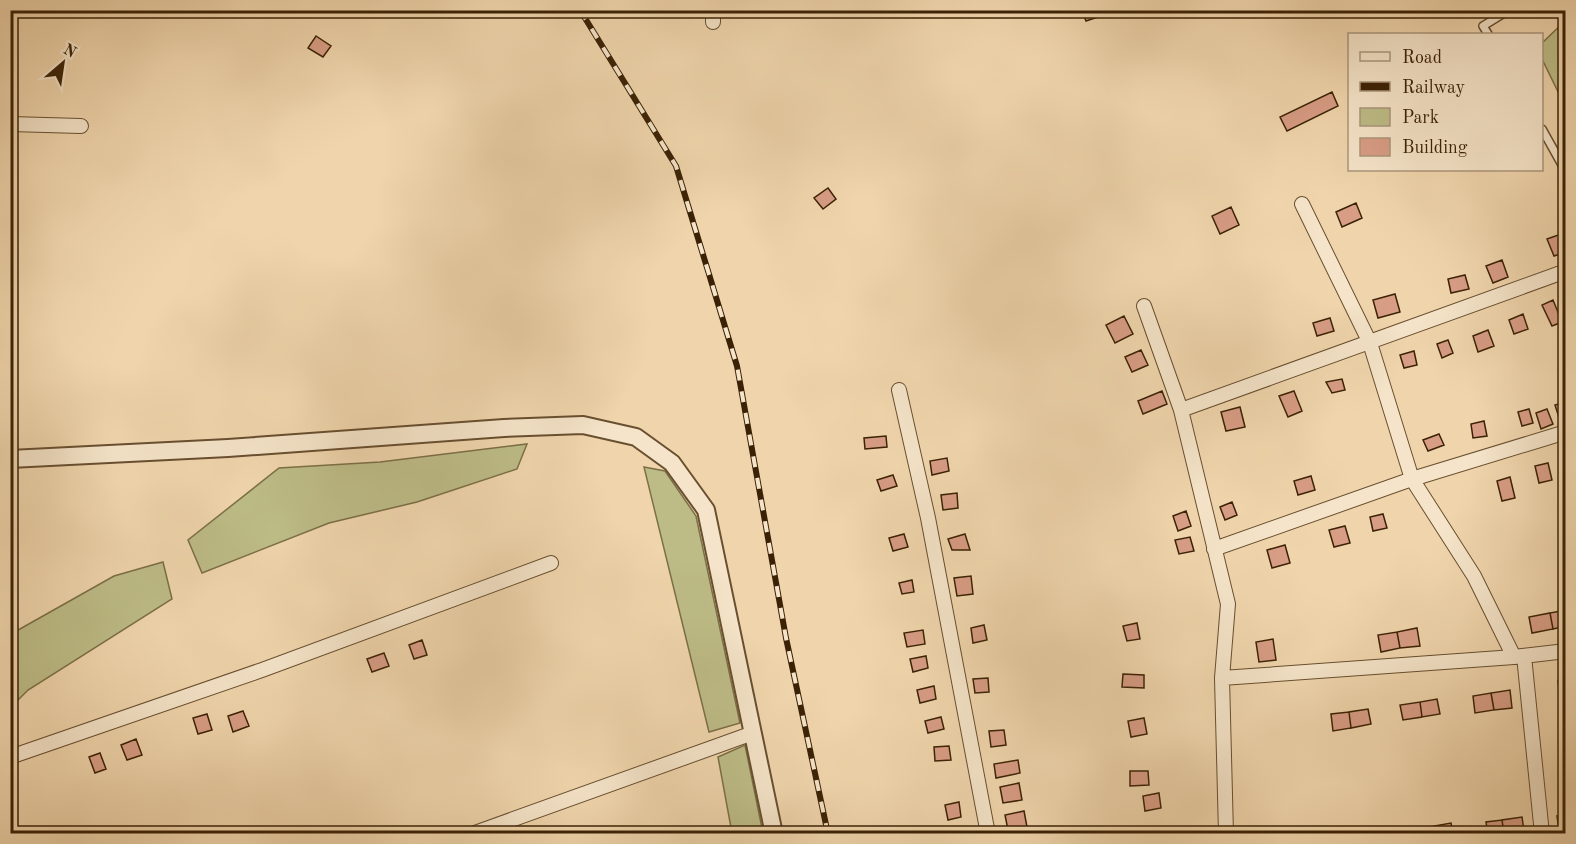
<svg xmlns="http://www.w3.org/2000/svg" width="1576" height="844" font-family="'Old Standard TT',serif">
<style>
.green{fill:#bdbc87;stroke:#7c6f46;stroke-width:1.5}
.building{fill:#d89d85;stroke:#3b2206;stroke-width:1.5}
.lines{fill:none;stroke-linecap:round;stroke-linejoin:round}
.service-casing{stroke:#684f30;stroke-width:10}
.minor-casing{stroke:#684f30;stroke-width:16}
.tertiary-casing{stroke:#684f30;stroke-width:20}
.service{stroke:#f5e4c9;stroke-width:7}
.minor{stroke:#f5e4c9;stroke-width:14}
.tertiary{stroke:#f5e4c9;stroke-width:16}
.rail-casing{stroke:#3b2206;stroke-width:6}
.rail{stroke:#f5e4c9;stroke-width:4;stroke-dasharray:11;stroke-linecap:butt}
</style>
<rect width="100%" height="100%" fill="#f0d5ac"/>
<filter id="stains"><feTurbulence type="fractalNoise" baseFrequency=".00333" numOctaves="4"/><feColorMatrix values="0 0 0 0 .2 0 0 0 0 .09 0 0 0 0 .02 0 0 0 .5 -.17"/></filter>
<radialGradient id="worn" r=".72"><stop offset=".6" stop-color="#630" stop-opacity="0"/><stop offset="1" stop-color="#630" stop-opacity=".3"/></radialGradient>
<!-- green -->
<path class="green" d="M1565 21V106L1542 59V43Z
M527 444 517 469 417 502 329 523 202 573 188 540 279 468 380 462Z
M644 467 665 471 696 516 740 723 709 732Z
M163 562 172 599 28 690 11 707V634L114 576Z
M745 745 763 833H732L718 757Z"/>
<!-- building -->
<path class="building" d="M740 10H755V12L741 15Z
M1082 10H1099L1101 16 1086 21Z
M316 36 331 46 323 57 308 48Z
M1332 92 1338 106 1287 131 1280 117Z
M828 188 836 199 823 209 814 198Z
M1356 203 1362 218 1342 227 1336 212Z
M1231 207 1239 225 1220 234 1212 216Z
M1564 233 1566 252 1554 256 1547 239Z
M1502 260 1508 277 1493 283 1486 266Z
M1465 275 1469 289 1451 293 1448 279Z
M1395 294 1400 312 1378 318 1373 300Z
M1553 300 1562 322 1552 326 1542 305Z
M1523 314 1528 329 1514 334 1509 320Z
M1124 316 1133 334 1115 343 1106 325Z
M1330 318 1334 331 1317 336 1313 323Z
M1488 330 1494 346 1478 352 1473 336Z
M1448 340 1453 353 1442 358 1437 344Z
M1141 350 1148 365 1132 372 1125 357Z
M1414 351 1417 365 1404 368 1400 355Z
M1342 379 1345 390 1332 393 1326 382Z
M1162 391 1167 404 1143 414 1138 401Z
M1294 391 1302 411 1288 417 1279 396Z
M1566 402V422L1561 424 1555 405Z
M1240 407 1245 427 1226 431 1221 412Z
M1529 409 1533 423 1522 426 1518 412Z
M1547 409 1553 424 1541 429 1536 413Z
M1484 421 1487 436 1473 438 1471 424Z
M1439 434 1444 445 1428 451 1423 440Z
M886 436 887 447 865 449 864 438Z
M947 458 949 471 932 475 930 461Z
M1548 463 1552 480 1539 483 1535 466Z
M893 475 897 486 881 491 877 480Z
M1311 476 1315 490 1298 495 1294 481Z
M1510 477 1515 498 1502 501 1497 481Z
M957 493 958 508 943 510 941 495Z
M1232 502 1237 515 1225 520 1220 507Z
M1186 511 1191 526 1178 531 1173 516Z
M1383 514 1387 528 1373 531 1370 517Z
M1345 526 1350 543 1334 547 1329 530Z
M904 534 908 547 893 551 889 538Z
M965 534 970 550H952L948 539Z
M1190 537 1194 551 1179 554 1175 540Z
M1285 545 1290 563 1272 568 1267 550Z
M971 576 973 594 957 596 954 578Z
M912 580 914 592 902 594 899 583Z
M1566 610V626L1553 629 1550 613Z
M1550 613 1553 629 1532 633 1529 617Z
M1137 623 1140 639 1127 641 1123 626Z
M984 625 987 640 973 643 971 628Z
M1417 628 1420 646 1400 648 1397 632Z
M923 630 925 644 907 647 904 633Z
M1397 632 1400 648 1381 652 1378 635Z
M1273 639 1276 660 1259 662 1256 642Z
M422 640 427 655 414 659 409 645Z
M384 653 389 666 372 672 367 659Z
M926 656 928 668 913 672 910 659Z
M1123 674 1144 675V688L1122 687Z
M988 678 989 692 975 693 973 679Z
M1566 680V696H1560L1558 681Z
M934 686 936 699 920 703 917 690Z
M1510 690 1512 708 1494 710 1491 693Z
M1491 693 1494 710 1475 713 1473 696Z
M1437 699 1440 714 1422 717 1420 702Z
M1420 702 1422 717 1403 720 1400 705Z
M1368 709 1371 724 1351 728 1349 712Z
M243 711 249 726 233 732 228 716Z
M1349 712 1351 728 1333 731 1331 714Z
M207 714 212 730 198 734 193 718Z
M941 717 944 729 928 733 925 721Z
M1144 718 1147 734 1131 737 1128 721Z
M1004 730 1006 745 991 747 989 731Z
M136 739 142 755 127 760 121 745Z
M949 746 951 760 935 761 934 747Z
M100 753 106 769 95 773 89 757Z
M1018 760 1020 773 996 778 994 764Z
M1130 771H1148L1149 785 1130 786Z
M1019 783 1022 800 1003 803 1000 787Z
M1159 793 1161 808 1145 811 1143 796Z
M959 802 961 817 948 820 945 805Z
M1024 811 1027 827 1008 830 1005 815Z
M1566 815V830L1559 831 1557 816Z
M1522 817 1524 831 1504 833 1502 820Z
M1502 820 1504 833 1488 834 1486 822Z
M1451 823 1453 834H1436L1434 826Z
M1434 826 1436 834H1419L1418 829Z"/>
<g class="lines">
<!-- service casing -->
<g class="service-casing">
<path id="service" d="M1488 34 1483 26 1509 10
M1542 129 1566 172"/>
</g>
<!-- minor casing -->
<g class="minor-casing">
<path id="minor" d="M713 10V22
M10 124 81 126
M1302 204 1370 343 1412 479 1474 576 1514 657
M1144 306 1181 410 1228 604 1222 678 1226 834
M899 390 928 518 988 834
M1181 410 1566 271
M1214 549 1412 479 1566 432
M1524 656 1542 834
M1222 678 1514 657 1566 651
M10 757 262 670 551 563
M472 834 753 733"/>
</g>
<!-- tertiary casing -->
<g class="tertiary-casing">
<path id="tertiary" d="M10 459 228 448 504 428 583 425 636 437 672 463 706 510 774 834"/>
</g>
<!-- service -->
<use href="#service" class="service"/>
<!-- minor -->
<use href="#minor" class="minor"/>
<!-- tertiary -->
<use href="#tertiary" class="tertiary"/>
<!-- rail casing -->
<g class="rail-casing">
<path id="rail" d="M580 10 676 166 737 366 786 638 828 834"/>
</g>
<!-- rail -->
<use href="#rail" class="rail"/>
</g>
<!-- margin -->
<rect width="1576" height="844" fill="none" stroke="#f0d5ac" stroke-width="36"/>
<rect x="12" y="12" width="1552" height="820" fill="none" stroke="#3b2206" stroke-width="3"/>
<rect x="18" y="18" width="1540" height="808" fill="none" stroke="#3b2206" stroke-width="1.5"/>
<!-- legend -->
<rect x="1348" y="33" width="195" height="138" fill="#f5e4c9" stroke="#ab967b" stroke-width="1.5"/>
<rect x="1360" y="52" width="30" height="9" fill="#f5e4c9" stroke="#ab967b" stroke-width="1.5"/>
<text x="1402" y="63" font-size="18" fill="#3b2206">Road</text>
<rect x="1360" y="82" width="30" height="9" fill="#3b2206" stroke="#ab967b" stroke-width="1.5"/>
<text x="1402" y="93" font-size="18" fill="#3b2206">Railway</text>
<rect x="1360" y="108" width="30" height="18" fill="#bdbc87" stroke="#ab967b" stroke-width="1.5"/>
<text x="1402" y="123" font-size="18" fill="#3b2206">Park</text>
<rect x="1360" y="138" width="30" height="18" fill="#d89d85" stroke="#ab967b" stroke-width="1.5"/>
<text x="1402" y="153" font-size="18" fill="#3b2206">Building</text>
<!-- north arrow -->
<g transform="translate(63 63) rotate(29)" stroke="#f5e4c9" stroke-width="4.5" paint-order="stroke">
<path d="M0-4.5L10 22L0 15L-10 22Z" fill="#3b2206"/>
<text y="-9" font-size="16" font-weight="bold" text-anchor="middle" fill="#3b2206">N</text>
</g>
<rect width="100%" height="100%" filter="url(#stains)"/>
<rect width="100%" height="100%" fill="url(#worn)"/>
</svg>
